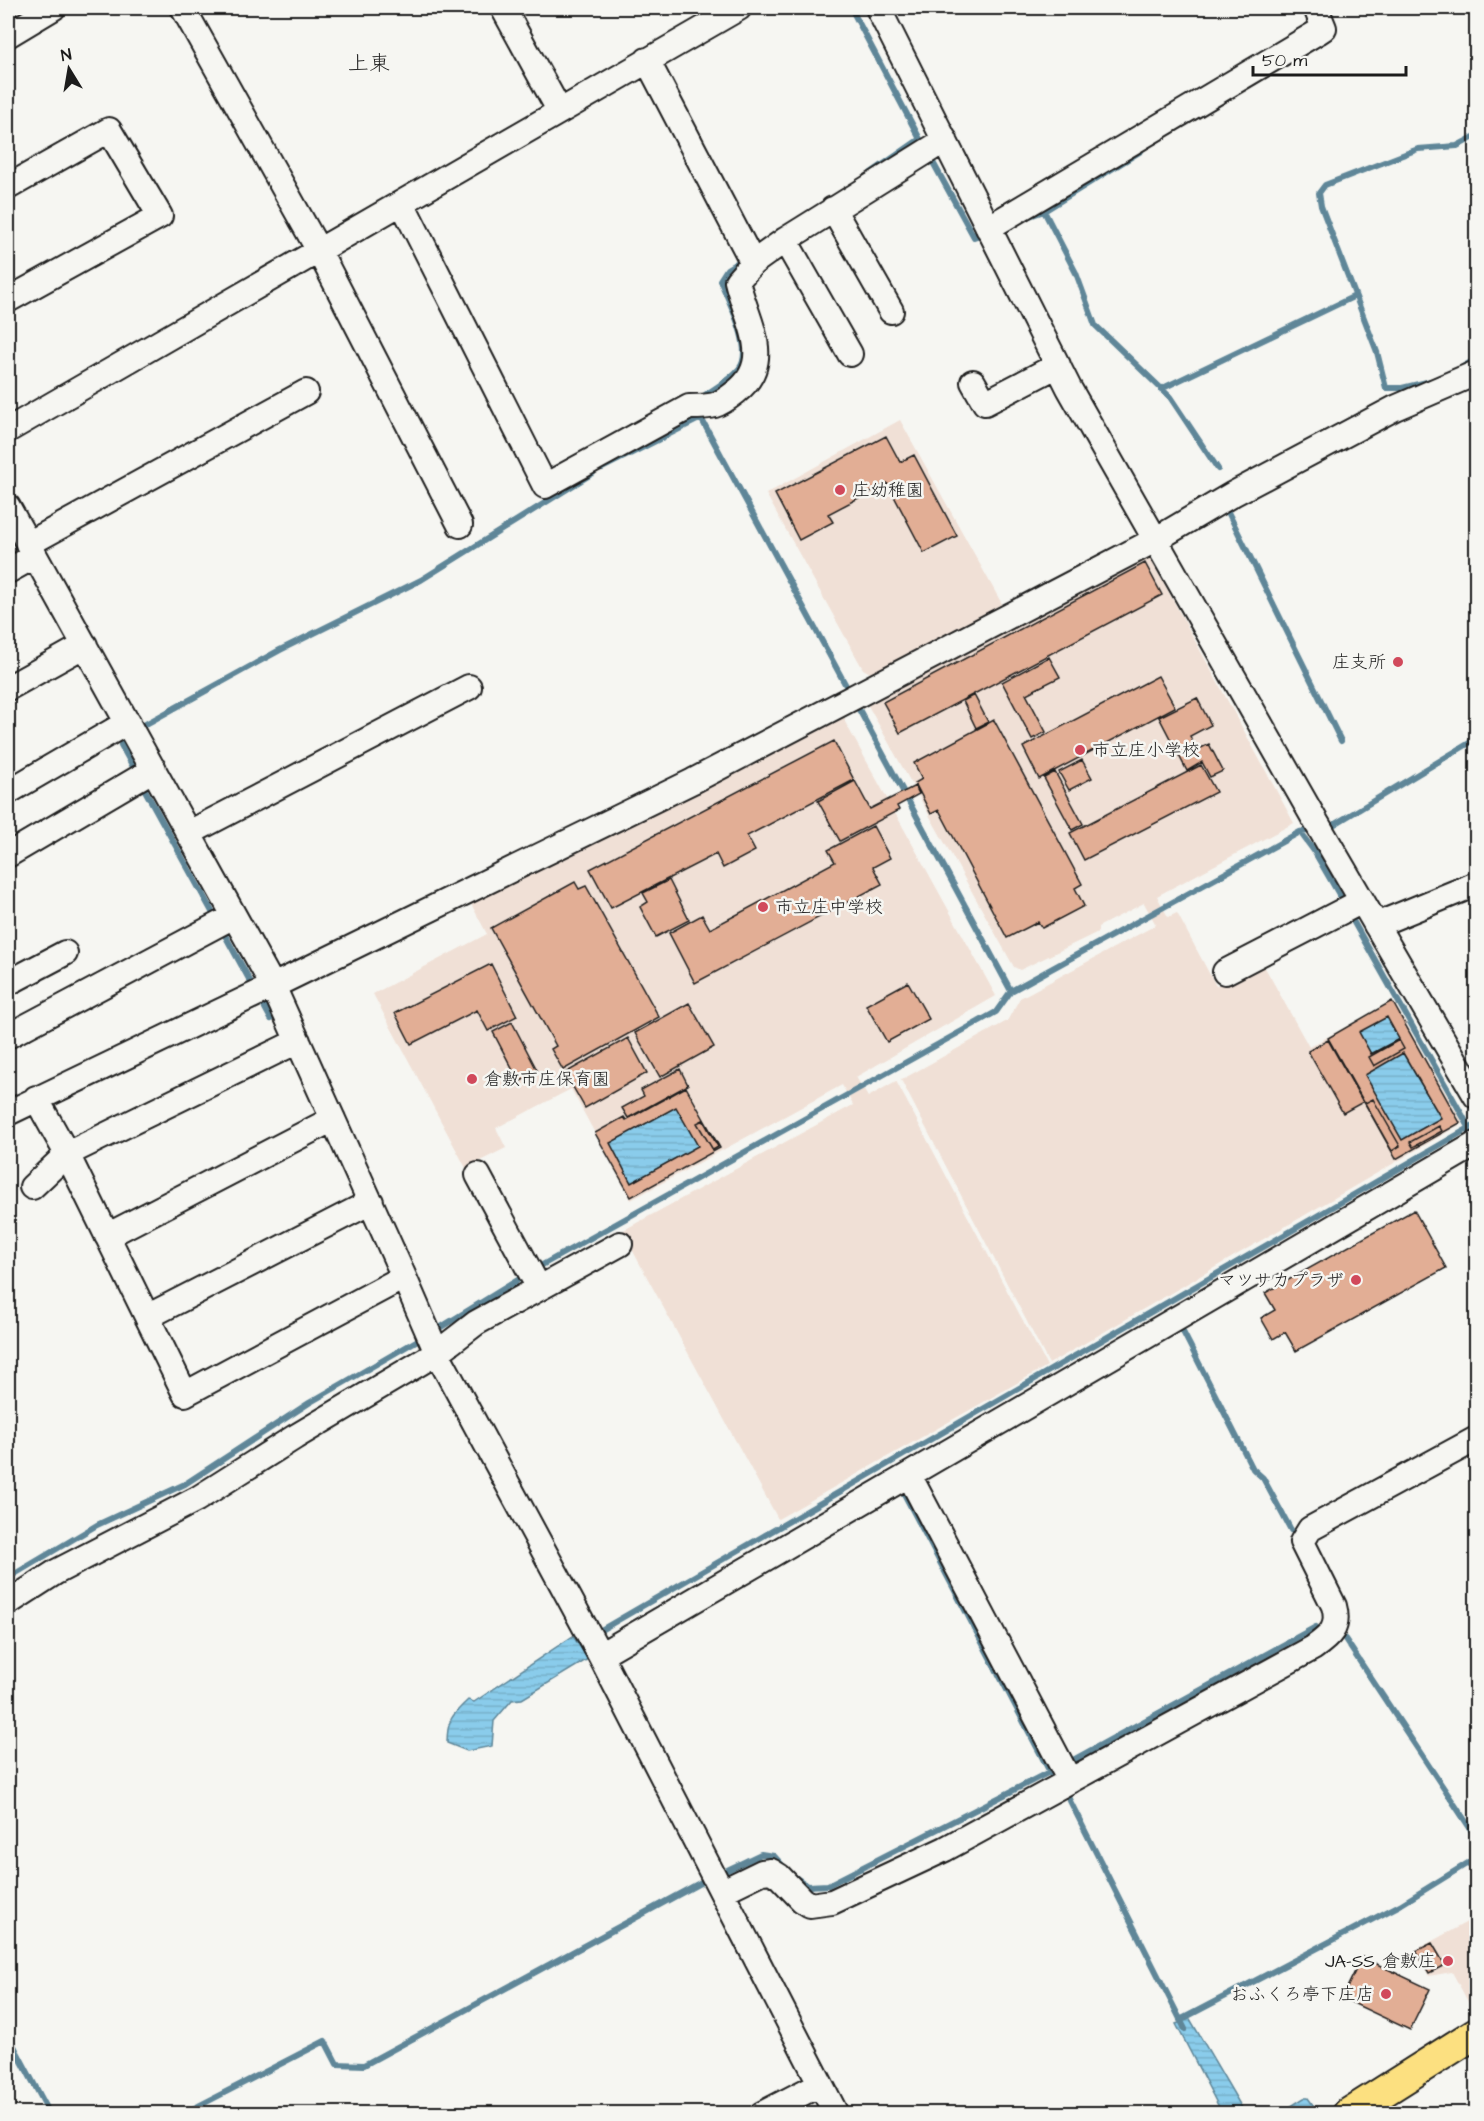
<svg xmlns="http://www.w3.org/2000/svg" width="1484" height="2121" font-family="'Architects Daughter','Klee One',sans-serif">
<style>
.built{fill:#f0e0d6}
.water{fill:url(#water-rules);stroke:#5e8698;stroke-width:1.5}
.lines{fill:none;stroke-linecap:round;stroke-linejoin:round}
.stream{stroke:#5e8698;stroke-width:6}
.building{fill:#e2ae95;stroke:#1c1c1c;stroke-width:1.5;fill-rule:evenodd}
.minor-casing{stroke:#1c1c1c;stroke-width:28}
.major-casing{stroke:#1c1c1c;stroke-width:34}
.minor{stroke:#f6f6f2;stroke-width:24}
.major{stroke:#fce080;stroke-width:30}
.poi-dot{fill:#d1495b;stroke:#f6f6f2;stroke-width:2}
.labels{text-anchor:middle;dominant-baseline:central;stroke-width:5;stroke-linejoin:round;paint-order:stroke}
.poi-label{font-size:18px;fill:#1c1c1c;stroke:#f6f6f2;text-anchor:start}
.quarter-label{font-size:21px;fill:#1c1c1c;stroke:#f6f6f2}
</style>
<defs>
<pattern id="water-rules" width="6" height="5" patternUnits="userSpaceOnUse" patternTransform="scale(1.5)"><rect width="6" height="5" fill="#8acceb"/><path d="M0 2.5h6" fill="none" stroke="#76afc9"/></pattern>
</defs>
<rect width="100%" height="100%" fill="#f6f6f2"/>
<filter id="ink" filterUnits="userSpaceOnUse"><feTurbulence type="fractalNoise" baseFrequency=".0167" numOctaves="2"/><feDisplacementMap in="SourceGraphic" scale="12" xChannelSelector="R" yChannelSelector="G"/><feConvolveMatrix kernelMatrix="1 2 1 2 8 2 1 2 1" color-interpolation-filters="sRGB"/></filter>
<g filter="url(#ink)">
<!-- built -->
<path class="built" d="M900 420 1002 604 874 675 863 669 766 494Z
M1148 554 1294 823 1157 896 1168 917 1177 913 1216 986 1262 962 1309 1047 1393 1001 1463 1123 1049 1364 901 1080 1007 1021 1020 998 1156 925 1144 903 1098 927V932L1020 970 1014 967 866 702Z
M845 710V722L996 996 856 1077 868 1097 896 1081 1047 1366 778 1519 622 1231 853 1105 842 1085 631 1200 571 1089 496 1128 506 1148 466 1168 373 994 487 934 468 898Z
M1476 1917V2009L1473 2011 1452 1972 1429 1976 1414 1951Z"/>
<!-- water -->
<path class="water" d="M1387 1017 1399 1039 1371 1054 1359 1032Z
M1403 1053 1441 1118 1402 1140 1365 1075Z
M676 1107 698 1146 631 1183 610 1143Z
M573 1636 588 1659 522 1699 512 1700 494 1721 492 1746 467 1751 447 1743C447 1720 452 1715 468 1700L474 1702Z
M1190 2019 1245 2113H1222L1176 2024Z
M1304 2098H1308L1319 2113H1280Z"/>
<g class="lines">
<!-- stream -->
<path class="stream" d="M851 8 922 143
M930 157 974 237 977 236
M871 173 920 139
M1044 211 1141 151
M1027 217 1044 211 1076 273 1095 325 1170 397 1218 469
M1464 366 1476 359
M1431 381 1402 388H1386L1377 352 1321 206 1319 193 1325 185 1418 149 1457 146 1476 136
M1161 389 1355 296
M704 401 705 395C717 387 730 380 739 369 755 350 728 300 720 280L727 269 743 259
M702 411 701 418 850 693
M602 468 701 418
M1228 512 1341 741
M855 702 1011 991
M144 725 280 650 421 580 593 473
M124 742 121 745 137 774
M141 783 216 919
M1325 828 1330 827 1476 739
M1300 832 1314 851 1344 903
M1348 912 1469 1127 1473 1140
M221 928 255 990
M260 999 271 1019
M535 1269 996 1012 1011 991 1300 832 1315 830
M1178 1322 1253 1469 1263 1478 1291 1530
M433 1332 526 1275
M900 1486 1051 1774
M8 1578 97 1525 185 1484 309 1403 423 1337
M594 1634 1476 1124
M1345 1639 1476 1837
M1066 1764 1316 1627
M1064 1789 1185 2029
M719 1874 761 1854 774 1856 783 1866
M792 1875 808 1886 828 1885 1057 1768
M1180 2020 1400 1905 1476 1858
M8 2035 50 2114
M183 2114 325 2041 337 2064 364 2065 709 1878"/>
</g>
<!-- building -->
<path class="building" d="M886 436 900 462 914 455 957 536 924 553 887 483 828 514 833 522 799 540 775 494Z
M1145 563 1162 595 900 733 883 702Z
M1049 657 1060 677 1026 694 1046 732 1032 739 1002 682Z
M1158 676 1175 707 1039 779 1023 747Z
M974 695 988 722 976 728 963 701Z
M1197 698 1211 725 1190 736 1197 750 1209 744 1223 771 1210 777 1202 762 1187 771 1159 717Z
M994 720 1082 884 1075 888 1084 906 1042 928 1038 922 1007 938 939 810 931 814 915 783 922 779 914 763Z
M834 741 854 780 747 836 755 851 723 868 716 854 611 908 590 869Z
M1082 760 1092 778 1069 790 1059 772Z
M1201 765 1216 792 1084 860 1070 833Z
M1055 772 1083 824 1072 830 1044 778Z
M855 781 870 809 915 786 919 794 897 806 899 810 840 841 818 801Z
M873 826 890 858 873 867 882 884 695 983 669 933 702 915 710 929 835 862 828 850Z
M669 880 689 920 656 937 640 907 648 902 643 893Z
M575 882 579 889 586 886 659 1017 563 1070 551 1049 556 1046 491 928Z
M491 964 517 1016 488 1031 477 1010 411 1044 395 1013Z
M908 982 929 1019 887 1042 866 1005Z
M1392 1001 1460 1123 1396 1159 1328 1038ZM1387 1017 1399 1039 1371 1054 1359 1032ZM1399 1040 1404 1049 1374 1066 1369 1057ZM1403 1053 1441 1118 1402 1140 1365 1075ZM1373 1099 1400 1146 1392 1151 1365 1103ZM1439 1126 1442 1131 1413 1147 1410 1142Z
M689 1003 714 1047 660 1077 635 1033Z
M512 1022 538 1072 519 1082 493 1032Z
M628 1038 647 1073 585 1108 565 1073Z
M1328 1040 1363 1102 1343 1113 1308 1051Z
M1399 1040 1404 1049 1374 1066 1369 1057Z
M680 1069 688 1085 628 1118 622 1108 644 1096 641 1090Z
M686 1087 720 1148 631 1197 595 1133 624 1117 626 1120ZM676 1107 698 1146 631 1183 610 1143ZM703 1120 718 1147 713 1150 697 1123Z
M1373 1099 1400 1146 1392 1151 1365 1103Z
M703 1120 718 1147 713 1150 697 1123Z
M1439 1126 1442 1131 1413 1147 1410 1142Z
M1414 1210 1446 1268 1296 1351 1285 1332 1273 1339 1261 1318 1275 1310 1265 1293Z
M1432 1943 1445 1965 1429 1973 1416 1951Z
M1362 1957 1430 1989 1410 2030 1342 1998Z"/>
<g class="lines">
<!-- minor casing -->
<g class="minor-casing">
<path id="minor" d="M183 8 319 251 460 525
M503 8 559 110
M878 8 1069 388 1315 820 1476 1096
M8 35 53 8
M647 60 753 263
M8 187 109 130 160 216 8 300
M402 203 545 486 689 407C713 407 717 407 736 392 776 361 746 320 737 281L753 263 785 240 945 140
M833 209 891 311
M988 228 1318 32 1324 28 1316 8
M785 240 850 354
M973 382 985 403 1058 365
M8 430 739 8
M8 507 273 986 404 1277 437 1353 600 1655 836 2114
M28 544 306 392
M8 571 35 556
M8 688 85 645
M8 792 128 722
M189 833 469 687
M8 855 154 769
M1376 925 1476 884
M1225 972 1362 901
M8 983 65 953
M8 1036 234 916
M36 1098 67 1154 185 1394 404 1277
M8 1113 273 986 693 781 1155 540 1233 494 1395 408 1476 373
M478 1175 539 1288
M32 1187 67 1154 298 1041
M107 1236 333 1119
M147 1317 371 1202
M909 1475 1070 1781
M8 1603 56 1572 197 1499 295 1437 437 1353 476 1323 620 1244
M600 1655 1476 1144
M723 1891 762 1872 771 1871 779 1876 802 1900 810 1905 832 1902 945 1849 1313 1648C1330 1636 1340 1628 1334 1606L1302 1542 1310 1529 1476 1439
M762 2114 820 2084"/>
</g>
<!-- major casing -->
<g class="major-casing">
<path id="major" d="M1348 2114 1476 2033"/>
</g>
<!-- minor -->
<use href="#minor" class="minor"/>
<!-- major -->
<use href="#major" class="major"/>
</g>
</g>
<!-- markers -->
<g class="poi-dot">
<circle cx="840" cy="490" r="6"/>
<circle cx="1398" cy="662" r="6"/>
<circle cx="1080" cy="750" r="6"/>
<circle cx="763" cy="907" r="6"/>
<circle cx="472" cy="1079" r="6"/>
<circle cx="1356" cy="1280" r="6"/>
<circle cx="1448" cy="1961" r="6"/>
<circle cx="1386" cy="1994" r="6"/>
</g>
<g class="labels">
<!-- poi labels -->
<g class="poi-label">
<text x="852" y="490">庄幼稚園</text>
<text x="1386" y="662" text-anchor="end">庄支所</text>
<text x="1092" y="750">市立庄小学校</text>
<text x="775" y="907">市立庄中学校</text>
<text x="484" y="1079">倉敷市庄保育園</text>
<text x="1344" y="1280" text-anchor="end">マツサカプラザ</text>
<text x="1436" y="1961" text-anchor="end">JA-SS 倉敷庄</text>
<text x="1374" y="1994" text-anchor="end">おふくろ亭下庄店</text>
</g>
<!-- quarter labels -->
<g class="quarter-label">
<text x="369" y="63">上東</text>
</g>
</g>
<!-- margin -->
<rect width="1484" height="2121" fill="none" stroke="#f6f6f2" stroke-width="30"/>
<rect x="15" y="15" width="1454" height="2091" fill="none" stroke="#1c1c1c" stroke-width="2" filter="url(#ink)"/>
<!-- north arrow -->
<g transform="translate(69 69) rotate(349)" stroke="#f6f6f2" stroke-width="4.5" paint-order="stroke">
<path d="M0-4.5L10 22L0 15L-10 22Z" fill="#1c1c1c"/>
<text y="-9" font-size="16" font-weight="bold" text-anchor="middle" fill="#1c1c1c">N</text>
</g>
<!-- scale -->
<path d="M1253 66v9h153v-9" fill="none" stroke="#1c1c1c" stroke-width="3"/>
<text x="1262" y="66" font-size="18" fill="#1c1c1c" stroke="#f6f6f2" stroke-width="4.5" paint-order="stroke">50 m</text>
</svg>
